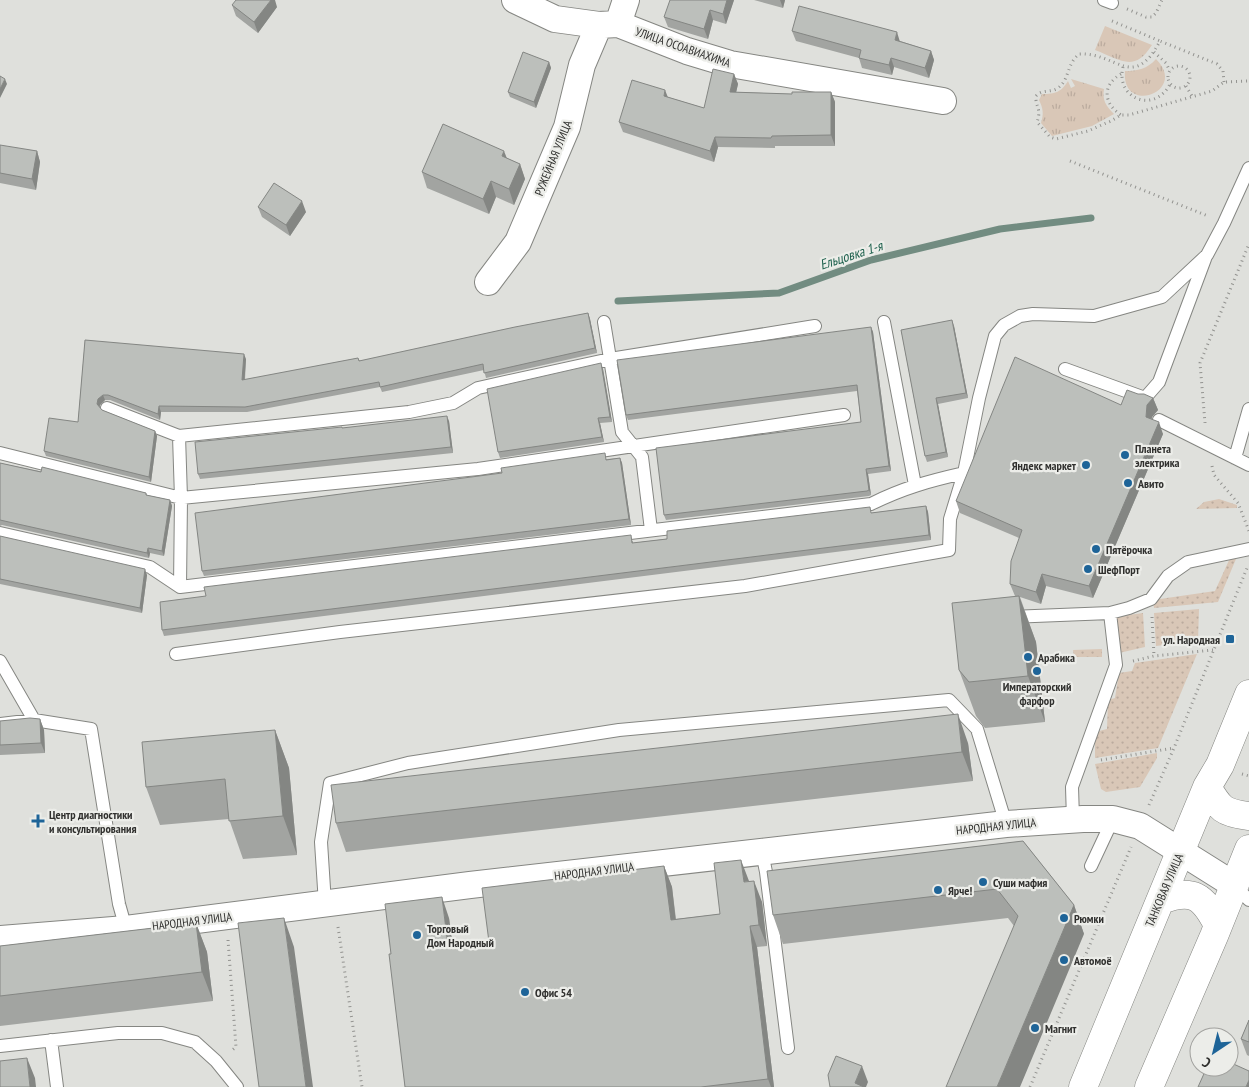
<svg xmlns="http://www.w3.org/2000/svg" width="1249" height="1087" font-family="'PT Sans Narrow',sans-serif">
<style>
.grass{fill:url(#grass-dots)}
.park{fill:url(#park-tufts)}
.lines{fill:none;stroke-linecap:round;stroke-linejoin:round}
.stream{stroke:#728c81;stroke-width:7}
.lane-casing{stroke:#858682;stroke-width:14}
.street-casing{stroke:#858682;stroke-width:28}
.highway-casing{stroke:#858682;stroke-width:29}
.path{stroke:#939390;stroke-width:3;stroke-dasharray:1 4;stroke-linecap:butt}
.lane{stroke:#fff;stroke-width:12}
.street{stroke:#fff;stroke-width:26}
.highway{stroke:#fff;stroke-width:28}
.wall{fill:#a2a4a1}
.shaded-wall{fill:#848683}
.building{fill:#bcbfbb;stroke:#848683}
.poi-dot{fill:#1e6498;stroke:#ecede9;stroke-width:2}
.labels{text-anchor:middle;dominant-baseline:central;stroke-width:4.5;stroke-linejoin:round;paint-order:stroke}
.street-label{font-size:12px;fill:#30302e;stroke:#ecede9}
.poi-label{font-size:12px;font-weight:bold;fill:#30302e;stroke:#ecede9;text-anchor:start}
.water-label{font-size:14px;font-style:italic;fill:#1a5e4a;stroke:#ecede9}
</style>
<defs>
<pattern id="grass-dots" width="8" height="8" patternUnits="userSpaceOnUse" patternTransform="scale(1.25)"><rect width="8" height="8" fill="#d9c7b7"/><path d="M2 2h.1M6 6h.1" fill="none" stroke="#bbab9e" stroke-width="1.8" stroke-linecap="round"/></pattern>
<pattern id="park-tufts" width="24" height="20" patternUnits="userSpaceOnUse" patternTransform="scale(1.25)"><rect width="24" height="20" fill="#d9c7b7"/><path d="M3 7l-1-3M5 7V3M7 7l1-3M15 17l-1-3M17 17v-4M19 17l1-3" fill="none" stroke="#bbab9e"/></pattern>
</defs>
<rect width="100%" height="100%" fill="#dfe0dc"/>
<!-- grass -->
<path class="grass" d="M1219 499 1237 505V508L1196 509 1204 502Z
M1230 558 1236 559 1218 602 1154 608 1153 600 1215 591Z
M1199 609 1198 641 1156 646 1154 613Z
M1143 613 1145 647 1119 653 1114 617Z
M1102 649V657H1074L1073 650Z
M1197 654 1158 748 1095 758V732L1107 729 1108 700 1115 698 1119 673 1132 671 1135 663Z
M1157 753V758L1140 787 1106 792 1101 789 1095 764Z"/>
<!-- park -->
<path class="park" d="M1105 26 1152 45C1134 73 1121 60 1095 50Z
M1156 59C1189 92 1121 116 1125 71 1138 71 1147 69 1156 59Z
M1071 79 1104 89C1102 100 1106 106 1114 114L1092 126 1052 136 1041 123C1044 114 1043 108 1039 100L1042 94C1056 94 1061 92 1068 81L1071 88 1075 86Z"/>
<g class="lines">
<!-- stream -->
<path class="stream" d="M618 301 779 293 871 260 1000 229 1091 218"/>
<!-- lane casing -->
<g class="lane-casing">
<path id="lane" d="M1104 0 1112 3
M604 322 622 432 642 457 651 530
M884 322 915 485
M1065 369 1145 398 1159 382 1205 259
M107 408 179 436 409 412 453 403 478 388 610 359 815 326
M1159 420 1249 465
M0 453 181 498 478 469 844 415
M1235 458 1249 409
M0 533 150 567 180 587 181 498 179 436
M180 587 871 504C903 488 929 481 964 473L979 398 995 336 1004 325 1020 316 1033 314 1094 316 1162 297 1207 255 1224 223 1249 168
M1009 617 1110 613 1129 608 1151 599 1168 576 1188 562 1249 549
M176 654 340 632 745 586 949 550 950 519 964 473
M0 661 34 720
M0 724 34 720 91 729 119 904 126 929
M1073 819 1072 787 1116 665 1110 613
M762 852 766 872 788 1048
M1091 866 1113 819
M1234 885 1249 900
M325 904 321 842 330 783 408 763 619 730 949 700 977 729 1006 824
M51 1040 57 1087
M0 1046 118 1033H162L195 1042 216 1061 237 1087"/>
</g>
<!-- street casing -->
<g class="street-casing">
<path id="street" d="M515 0 555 19 599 25 618 24 687 51 730 64 943 101
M618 24 626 0
M488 282 518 242 567 127 582 65 599 25
M0 939 126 929 470 885 1006 824 1083 819H1113L1140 826 1234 885"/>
</g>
<!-- highway casing -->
<g class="highway-casing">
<path id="highway" d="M1207 787C1220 809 1223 813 1249 816
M1161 900C1193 888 1203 896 1218 925
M1083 1087 1207 787 1220 765 1249 694
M1149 1087 1214 936 1249 849"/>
</g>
<!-- path -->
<path class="path" d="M1127 9 1146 17H1152L1156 13 1162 0
M1112 21 1160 41
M1154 52 1166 63 1170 71
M1168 77a11 11 0 1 1 22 0a11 11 0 1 1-22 0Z
M1123 67C1115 99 1155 114 1170 84
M1121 74C1102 85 1103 103 1121 115
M1224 82 1223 71 1217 64 1160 41C1133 92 1117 52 1079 54 1066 65 1070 79 1058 88 1051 93 1042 89 1036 96 1035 107 1042 108 1037 122L1050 137 1056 139 1088 131 1111 121 1121 115H1129L1212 91 1224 82 1249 81
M1186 86 1192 96
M1070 161 1208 216
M1205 423 1200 363 1249 244
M1212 466 1214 475 1238 503 1249 531
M1152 617 1154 656
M1133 661 1154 656 1213 650
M1101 760 1174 748
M1242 774 1249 776
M1149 805 1174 748 1247 568
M338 927 362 1087
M228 940 236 1047 231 1051
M1030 1087 1131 847"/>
<!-- lane -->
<use href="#lane" class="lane"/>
<!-- street -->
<use href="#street" class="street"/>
<!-- highway -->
<use href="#highway" class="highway"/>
</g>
<!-- wall -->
<path class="wall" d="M734 0 726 24 713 20 708 39 668 27 664 17Z
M754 0H785L783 8Z
M232 5 277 7 258 33 236 16Z
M792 31 900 41 931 51 934 60 929 78 894 67 892 75 862 68 859 58 796 41Z
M549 62 551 68 536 108 510 97 508 92Z
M734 74 738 84 736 92 792 94 831 92 835 102V146H775V148L718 147 714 162 623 132 619 122 668 97 704 108Z
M0 147 37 151 40 162 36 190 0 183Z
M507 158 520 164 525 179 514 205 496 197 489 214 427 188 422 172Z
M258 207 306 212 290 236 262 217Z
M588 313 590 319 597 353 486 378 484 370 382 392 380 387 247 412H161L160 420 110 400H105L100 405 99 407 102 410 155 431 157 436 151 482 46 456 44 451 78 422 85 340 246 359 245 380 358 358 360 361Z
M954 326 968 398 938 404 948 457 927 462 925 456 901 330Z
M871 327 873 332 891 471 868 474 871 495 869 496 666 520 664 515 861 422 857 391 628 420 626 415Z
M603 369 612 422 600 423 604 442 500 458 498 452Z
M1138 394 1153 398 1158 410 1152 417 1151 419 1163 434 1093 598 1046 586 1041 604 1020 597 1036 642 1045 722 985 728 976 716 959 670 1017 597 1015 596 1010 584 1019 538 960 513 956 501 1121 405Z
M449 421 453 453 200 479 198 474 343 428Z
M620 458 622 463 631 525 204 576 202 571 607 459Z
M0 463 146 493 147 495 170 500 172 506 164 556 150 553 149 558 2 525 0 526Z
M926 506 928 512 931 540 164 636 162 630 633 541V543Z
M0 536 147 575 142 613 0 584Z
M40 719 44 730 45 753 0 755V721Z
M275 730 289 768 297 855 243 859 229 819 160 825 146 787Z
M968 743 973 781 346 852 336 823Z
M1023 841 1074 905 1084 934 1014 926 1008 918 783 944 773 915Z
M664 866 672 887 676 919 720 914 749 881 762 902 767 946 757 947 774 1087H405L391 954 449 918 453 946 489 942Z
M196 923 207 952 213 1001 0 1026V946Z
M1249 1020V1056L1247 1055 1241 1039Z"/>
<!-- shaded-wall -->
<path class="shaded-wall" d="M271 0H275L277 7 258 33 254 22Z
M727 0H734L726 24 723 14Z
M780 0H785L783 8Z
M710 10 713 20 708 39 704 29Z
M897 32 900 42 895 40Z
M931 51 934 60 929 78 925 68Z
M891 58 894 67 892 75 889 65Z
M549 62 551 68 536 108 534 102Z
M734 74 738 84 734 102 730 92Z
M5 79 7 84 0 98V89Z
M665 90 669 100 664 96Z
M831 92 835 102V146L831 135Z
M715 137 718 147 714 162 710 151Z
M37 151 40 162 36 190 32 179Z
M504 151 510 166 502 156Z
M520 164 525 179 514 205 509 189Z
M491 181 496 197 489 214 483 199Z
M302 201 306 212 290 236 286 225Z
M588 313 590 319 597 353 595 348Z
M952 320 954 326 968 398 966 393Z
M871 327 873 332 891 471 889 466Z
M244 354 246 359 244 386 242 380Z
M601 363 603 369 612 422 610 417Z
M103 395 105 400 100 405 99 410 97 404 98 399Z
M936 398 938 404 948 457 946 452Z
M1153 398 1158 410 1152 417 1150 428 1146 417 1147 405Z
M159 406 161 412 160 420 158 414Z
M447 416 449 421 453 453 451 447Z
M598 418 600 423 604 442 602 437Z
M1159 422 1163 434 1093 598 1089 586Z
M155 431 157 436 151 482 149 477Z
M620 458 622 463 631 525 629 519Z
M866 469 868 474 871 495 869 490Z
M170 500 172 506 164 556 162 551Z
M926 506 928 512 931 540 929 535Z
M148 548 150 553 149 558 147 553Z
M145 569 147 575 142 613 140 608Z
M1042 574 1046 586 1041 604 1036 592Z
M1019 596 1036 642 1045 722 1028 676Z
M958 714 968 743 973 781 962 752Z
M40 719 44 730 45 753 41 743Z
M275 730 289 768 297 855 283 816Z
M741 860 749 881 744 882Z
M664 866 672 887 678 941 671 920Z
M754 881 762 902 767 946 759 925Z
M442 897 449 918 455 968 448 946Z
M1074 905 1084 934 1020 1087H997Z
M284 918 294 947 313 1087H306Z
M196 923 207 952 213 1001 202 972Z
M750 926 757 947 774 1087H771L768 1079Z
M27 1058 35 1078 36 1087H30Z
M862 1066 868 1082 866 1087H856L855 1083Z
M1249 1080V1087H1246Z"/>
<!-- building -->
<path class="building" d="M236 0H271L254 22 232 5Z
M670 0H727L723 14 710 10 704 29 664 17Z
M799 6 897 32 895 40 931 51 925 68 891 58 889 65 859 58 861 50 792 31Z
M523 52 549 62 534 102 508 92Z
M713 69 734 74 730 92 792 94V92H831V135L772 136 771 138 715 137 710 151 619 122 632 80 665 90 664 96 704 108Z
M0 76 5 79 0 89Z
M443 124 504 151 502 156 520 164 509 189 491 181 483 199 422 172Z
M0 145 37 151 32 179 0 173Z
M274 183 302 201 286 225 258 207Z
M588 313 595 348 484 373 483 364 380 387 379 382 245 407 159 406 158 414 108 395H103L98 399 97 404 102 410 155 431 149 477 44 451 49 418 78 422 85 340 244 354 242 380 358 358 359 361 515 327Z
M952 320 966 393 936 398 946 452 925 456 901 330Z
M871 327 889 466 866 469 869 490 867 491 664 515 656 448 861 422 857 385 626 415 617 360Z
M1015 357 1121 405 1127 390 1138 394H1144L1153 398 1147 405 1146 417 1159 422 1089 586 1042 574 1036 592 1010 584 1011 561 1022 530 956 501Z
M601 363 610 417 598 418 602 437 498 452 487 389Z
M447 416 451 447 198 474 195 442 342 427V428Z
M605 453 606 460 620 458 629 519 202 571 195 513 502 473 501 468Z
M0 463 41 472 42 467 146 493V495L170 500 162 551 148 548 147 553 0 520Z
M926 506 929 535 162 630 160 602 206 596 204 587 631 535 632 543 667 539V531L870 507 871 513Z
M0 536 145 569 140 608 0 579Z
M1019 596 1028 676 969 682 959 670 952 603Z
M958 714 962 752 336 823 331 785Z
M30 718 40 719 41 743 0 745V721Z
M275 730 283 816 229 821 225 779 146 787 142 742Z
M1023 841 1074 905 997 1087H946L1018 916 997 889 773 915 767 871Z
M741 860 744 882 754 881 759 925 750 926 768 1079 701 1087H405L389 954H391L385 904 442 897 448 946 489 942 482 888 664 866 671 920 720 914 714 863Z
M284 918 306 1087H259L238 923Z
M196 923 202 972 0 996V946Z
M1249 1020V1042L1241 1039Z
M836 1056 862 1066 855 1083 864 1087H830L828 1075Z
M27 1058 30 1087H0V1061Z
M1229 1062 1249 1071V1080L1246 1087H1198L1207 1067H1229Z"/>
<!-- markers -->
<g class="poi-dot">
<circle cx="1125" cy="455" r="5"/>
<circle cx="1086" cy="465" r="5"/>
<circle cx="1128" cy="483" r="5"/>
<circle cx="1096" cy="549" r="5"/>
<circle cx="1088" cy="569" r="5"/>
<rect x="1225" y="634" width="10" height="10" rx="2.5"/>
<circle cx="1028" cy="657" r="5"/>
<circle cx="1037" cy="671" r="5"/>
<path d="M35.5 813.5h5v5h5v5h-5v5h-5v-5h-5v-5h5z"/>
<circle cx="983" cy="882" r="5"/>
<circle cx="938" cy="890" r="5"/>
<circle cx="1064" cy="918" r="5"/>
<circle cx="417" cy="935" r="5"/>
<circle cx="1064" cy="960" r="5"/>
<circle cx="525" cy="992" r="5"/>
<circle cx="1035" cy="1028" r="5"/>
</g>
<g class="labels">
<!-- street labels -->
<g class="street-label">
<text transform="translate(683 47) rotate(19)">УЛИЦА ОСОАВИАХИМА</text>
<text transform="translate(553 158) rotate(-68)">РУЖЕЙНАЯ УЛИЦА</text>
<text transform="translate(996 826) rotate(-6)">НАРОДНАЯ УЛИЦА</text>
<text transform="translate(594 871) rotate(-7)">НАРОДНАЯ УЛИЦА</text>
<text transform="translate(1164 890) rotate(-67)">ТАНКОВАЯ УЛИЦА</text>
<text transform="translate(192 921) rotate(-7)">НАРОДНАЯ УЛИЦА</text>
</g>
<!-- poi labels -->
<g class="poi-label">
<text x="1135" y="448">Планета<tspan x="1135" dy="14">электрика</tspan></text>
<text x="1076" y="465" text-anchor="end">Яндекс маркет</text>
<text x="1138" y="483">Авито</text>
<text x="1106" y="549">Пятёрочка</text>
<text x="1098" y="569">ШефПорт</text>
<text x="1220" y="639" text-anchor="end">ул. Народная</text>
<text x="1038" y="657">Арабика</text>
<text x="1037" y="686" text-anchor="middle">Императорский<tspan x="1037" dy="14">фарфор</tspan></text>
<text x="49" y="814">Центр диагностики<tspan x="49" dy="14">и консультирования</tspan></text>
<text x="993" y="882">Суши мафия</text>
<text x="948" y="890">Ярче!</text>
<text x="1074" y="918">Рюмки</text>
<text x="427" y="928">Торговый<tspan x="427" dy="14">Дом Народный</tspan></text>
<text x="1074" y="960">Автомоё</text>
<text x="535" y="992">Офис 54</text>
<text x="1045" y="1028">Магнит</text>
</g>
<!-- water labels -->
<g class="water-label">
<text transform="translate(851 255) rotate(-18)">Ельцовка 1-я</text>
</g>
</g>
<!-- north arrow -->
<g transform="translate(1214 1052) rotate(215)"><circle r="24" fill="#ecede9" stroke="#a1a19e"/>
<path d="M0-4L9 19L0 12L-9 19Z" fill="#1e6498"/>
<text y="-8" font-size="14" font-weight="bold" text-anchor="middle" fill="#30302e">С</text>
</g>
</svg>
